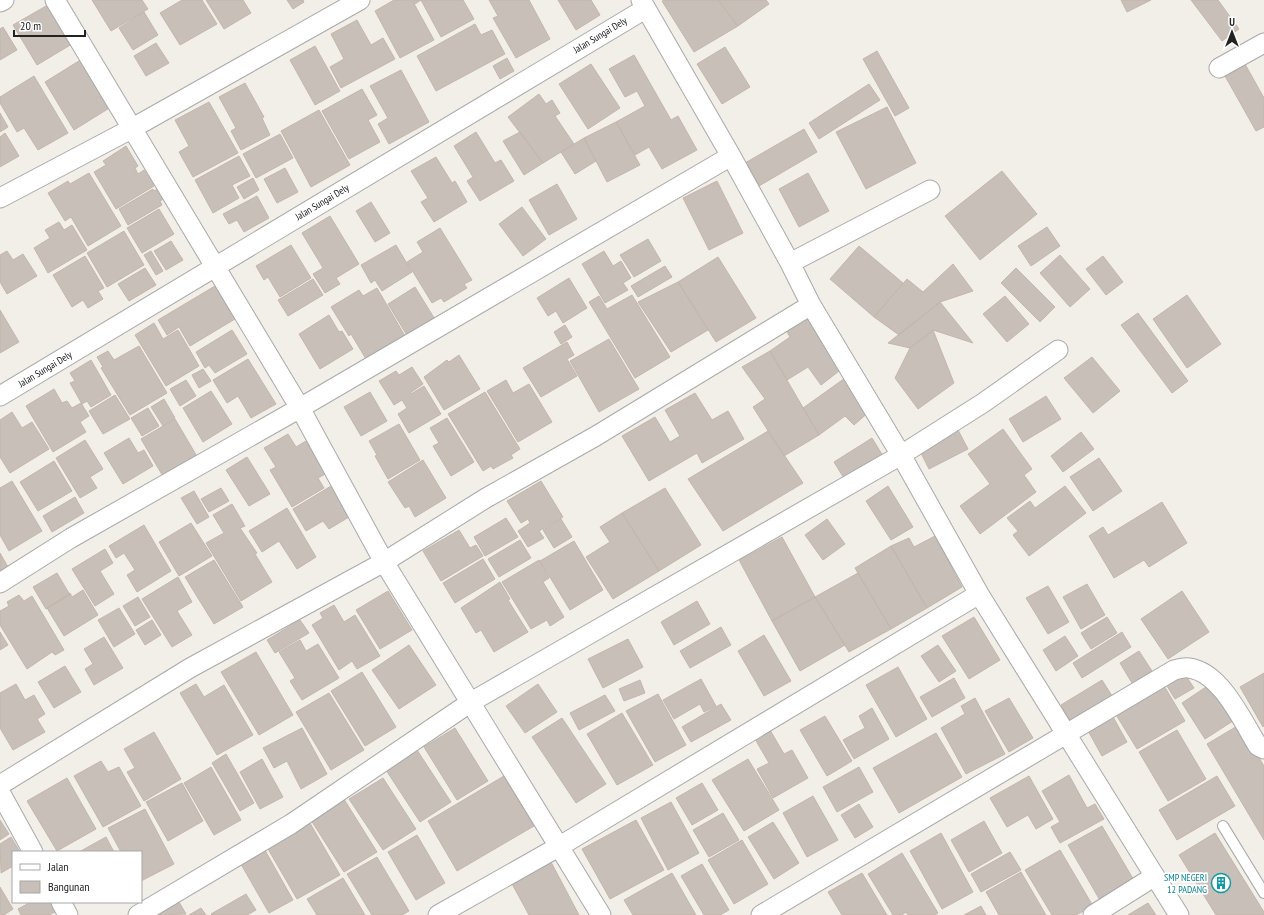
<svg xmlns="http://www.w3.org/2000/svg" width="1264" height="915" font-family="'PT Sans Narrow',sans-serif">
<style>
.building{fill:#c7bfb8;stroke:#c4b6ab}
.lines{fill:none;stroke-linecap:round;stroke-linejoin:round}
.lane-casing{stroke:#a9a9a9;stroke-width:12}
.street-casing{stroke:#a9a9a9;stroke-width:21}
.lane{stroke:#fff;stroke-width:10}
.street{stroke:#fff;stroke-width:19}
.labels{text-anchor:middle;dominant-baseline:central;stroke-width:3.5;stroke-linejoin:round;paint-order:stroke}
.street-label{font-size:10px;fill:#222;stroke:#fff}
.culture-label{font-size:10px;fill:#0d838f;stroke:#fff;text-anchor:end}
</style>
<rect width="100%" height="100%" fill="#f2efe9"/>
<!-- building -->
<path class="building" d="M92 0H142L148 9 111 31Z
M182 0H202L217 24 180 45 160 13Z
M206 0H243L251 13 224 29Z
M287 0H303L304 2 293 9Z
M394 0H412L434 40 400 58 375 11Z
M413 0H463L474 19 441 37 421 0 415 4Z
M489 0H529L550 39 516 58 493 18 498 16Z
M558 0H591L600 15 576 30Z
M664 0H718L738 26 694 52 662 1Z
M718 0H766L769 4 738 26Z
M1121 0H1151L1127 12Z
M1191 0H1218L1239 29 1222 41Z
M53 2 77 41 37 65 13 25Z
M144 12 158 35 133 50 119 28Z
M357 20 371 45 383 38 395 59 341 88 330 67 344 59 331 34Z
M475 24 481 35 492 30 505 54 436 91 417 56Z
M3 27 17 50 0 60V29Z
M156 43 169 63 146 76 134 56Z
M315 46 340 91 315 105 290 60Z
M725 47 750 87 722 104 697 64Z
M877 51 909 108 895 116 863 59Z
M634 55 671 120 678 116 697 150 662 169 649 147 635 155 616 122 645 106 637 91 625 97 609 69Z
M507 58 514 71 500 79 493 66Z
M82 59 111 107 74 130 45 82Z
M591 64 620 108 588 129 559 84Z
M1245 64 1264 98V127L1256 131 1225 76Z
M401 70 429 122 389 144 378 124 388 118 370 86Z
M34 76 68 133 38 150 24 128 17 132 0 103V97Z
M245 83 264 117 262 118 270 135 241 150 231 131 236 128 219 97Z
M869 84 880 100 819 139 809 123Z
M362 89 377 115 368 120 380 142 349 159 322 111Z
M539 94 546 104 552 100 560 113 555 116 574 144 543 163 508 117Z
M209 102 238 153 193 177 179 152 189 146 175 120Z
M887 107 916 163 866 189 836 132Z
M319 110 350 165 311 187 281 131Z
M0 113 8 127 0 132Z
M616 122 640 165 607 182 584 138Z
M804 129 817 152 759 186 745 163Z
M476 132 495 163 501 160 514 181 480 201 467 181 473 177 454 146Z
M520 132 543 163 524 175 503 141Z
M5 133 19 156 0 167V137Z
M280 134 293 158 256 178 243 154Z
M584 138 596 161 575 174 561 152Z
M126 146 138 166 135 168 138 174 144 170 154 186 116 209 94 172 106 165 103 161Z
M239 156 250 176 232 185 239 198 213 213 195 180Z
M436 157 452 183 455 181 467 202 434 222 421 202 428 198 411 171Z
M285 168 298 192 277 203 264 179Z
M1002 171 1037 214 980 260 945 216Z
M89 173 121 226 88 246 71 217 65 221 48 193 68 181 70 184Z
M808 173 829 211 799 227 779 189Z
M253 178 259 190 244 199 237 187Z
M717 181 743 233 709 250 683 198Z
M557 184 577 219 549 235 529 200Z
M161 187 167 197 160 201 162 205 128 225 119 209 153 189 154 191Z
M257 196 269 218 244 232 237 220 229 224 223 214Z
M371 202 390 233 375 242 356 211Z
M522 207 546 239 523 256 499 224Z
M159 209 174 234 142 253 127 228Z
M330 216 359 264 336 278 340 284 325 293 313 274 323 268 302 233Z
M59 222 64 230 72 225 87 250 48 273 34 248 50 238 45 230Z
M1047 227 1060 246 1031 266 1018 246Z
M440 228 472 280 464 284 467 288 444 302 441 298 432 303 407 262 423 252 417 242Z
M124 231 144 265 107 287 87 253Z
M648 239 661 261 634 277 620 255Z
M171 241 183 260 166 270 154 251Z
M291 245 311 278 280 297 268 277 264 280 256 266Z
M396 245 412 272 382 291 375 280 371 283 361 265Z
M859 246 903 283 874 317 830 279Z
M7 251 13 260 23 254 37 276 7 294 0 282V255Z
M151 251 163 271 156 275 144 255Z
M604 251 613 266 621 261 631 278 623 283 628 290 605 303 582 264Z
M1060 255 1090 289 1070 307 1040 273Z
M85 256 104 288 98 291 103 299 88 308 83 300 72 307 53 275Z
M1103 256 1123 282 1106 295 1086 269Z
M718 257 756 318 716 342 678 282Z
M953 264 973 291 940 302 899 335 874 317 907 279 923 292Z
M665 266 672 277 638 297 631 286Z
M145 268 156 285 129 301 118 284Z
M1016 268 1055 307 1040 322 1001 283Z
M569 278 587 308 563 323 556 311 548 316 537 298Z
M313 279 323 295 288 316 278 300Z
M678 282 708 330 671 352 638 302Z
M215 286 235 319 190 346 179 327 167 335 158 320Z
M415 287 436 321 408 337 388 304Z
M377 288 405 336 366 359 351 334 349 336 331 307 359 290 363 296Z
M632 295 670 357 635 378 589 302 599 296 607 309Z
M1187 295 1221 344 1187 368 1153 319Z
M1005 296 1029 324 1007 342 983 314Z
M940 302 973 343 933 330 910 348 888 343Z
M0 310 19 342 0 353Z
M1138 313 1188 381 1172 393 1121 325Z
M329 315 339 332 342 331 353 349 320 369 299 334Z
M808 318 843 368 821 385 808 367 787 380 770 351 790 337 786 330Z
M154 323 163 339 178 330 199 366 166 386 135 335Z
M565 325 572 337 561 344 554 332Z
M232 330 247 354 215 373 209 365 205 368 196 352Z
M933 330 954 383 918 409 895 378 910 348Z
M609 339 639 389 599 412 570 361Z
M567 342 574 355 567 359 577 376 541 397 523 368Z
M139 346 167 393 130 415 101 368 103 367 97 357 108 351 114 360Z
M770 351 819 435 784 456 753 407 765 399 742 367Z
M459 355 480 389 444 410 424 377 447 360 449 362Z
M1092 357 1120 391 1093 413 1064 378Z
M248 359 276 404 251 418 238 396 227 403 213 380Z
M91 360 111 395 91 407 87 401 82 404 70 383 75 381 70 373Z
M412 367 423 384 410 393 411 394 424 386 441 414 409 433 398 414 407 408 402 400 394 405 379 381 396 371 399 375Z
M203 369 211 381 199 388 192 375Z
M848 376 870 411 854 425 845 416 819 435 803 408Z
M186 380 196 396 180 406 170 389Z
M506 380 513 393 529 384 552 422 518 442 487 391Z
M54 389 62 403 67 401 72 408 81 403 89 416 80 422 86 432 53 452 26 406Z
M211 391 232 424 203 442 183 408Z
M370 392 387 421 361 436 344 407Z
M485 392 520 449 511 455 513 458 493 469 491 466 483 471 448 414Z
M695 393 712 420 728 411 744 439 702 463 697 453 649 481 622 436 655 417 670 442 680 436 665 410Z
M115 395 130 419 103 434 89 411Z
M1046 396 1061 419 1023 442 1009 419Z
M164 399 175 418 163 426 151 407Z
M148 408 159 426 142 436 131 418Z
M12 412 22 428 32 422 49 449 10 473 0 457V420Z
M447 418 474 462 451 476 433 446 439 443 430 428Z
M175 419 198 458 164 478 141 439Z
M399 424 420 460 388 479 375 456 377 455 369 441Z
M1003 429 1032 469 1024 475 1036 492 980 534 960 506 990 484 968 454Z
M958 430 968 449 929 469 919 449Z
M768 431 803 483 723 531 688 479Z
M1081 432 1094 449 1063 472 1051 456Z
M288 434 296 447 311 438 331 471 318 478 324 488 292 507 270 470 276 467 264 448Z
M129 438 138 453 144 450 153 466 123 484 104 453Z
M872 438 883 456 845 480 834 462Z
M85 440 103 469 90 477 97 488 80 498 56 458Z
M247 457 270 494 249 506 226 470Z
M1099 458 1122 491 1093 511 1070 477Z
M423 460 446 498 415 517 409 506 405 508 388 482Z
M54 461 72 491 38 511 20 482Z
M12 481 42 531 9 551 0 535V488Z
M541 481 563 517 539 531 544 538 528 547 518 531 530 523 528 519 521 523 507 501Z
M331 486 349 517 329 529 323 521 306 531 293 509Z
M888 486 913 527 891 540 866 501Z
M1065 486 1086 513 1029 556 1013 535 1018 531 1007 518 1030 501 1035 508Z
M221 488 229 501 209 512 201 499Z
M665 488 701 545 659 571 622 513Z
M194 491 209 517 197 524 181 498Z
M75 497 84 513 52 532 43 516Z
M1162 502 1187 543 1149 567 1144 560 1114 578 1089 536 1103 527 1108 535Z
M232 504 245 526 240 528 257 553 255 554 272 582 241 601 206 543 224 533 213 515Z
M287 508 316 557 297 569 279 541 262 552 249 531Z
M622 513 659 571 613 599 586 557 610 542 600 527Z
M506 518 518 537 485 556 474 537Z
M561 519 572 537 554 548 543 530Z
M827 519 845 544 823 560 805 535Z
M191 523 212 556 179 576 159 542Z
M144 525 171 571 137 592 127 575 135 570 124 553 116 558 109 546Z
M459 530 470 548 476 545 483 556 441 581 423 551Z
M935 536 962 587 927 608 891 546 909 538 914 547Z
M782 537 815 597 772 621 739 560Z
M520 540 531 558 499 577 488 559Z
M574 541 603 590 570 610 540 561Z
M891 546 927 608 891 629 855 568Z
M105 549 113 563 100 571 114 594 95 606 72 569Z
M0 553 8 567 0 572Z
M483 559 495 579 455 603 443 583Z
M214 560 243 607 214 624 185 577Z
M539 560 549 578 543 582 564 617 550 626 547 620 531 629 502 582Z
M57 573 70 595 46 609 33 587Z
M858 573 891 629 849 652 815 597Z
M178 577 192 602 177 611 192 635 172 647 142 599Z
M500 582 510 599 508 600 528 632 494 652 481 630 476 633 461 608Z
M1087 584 1105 615 1081 629 1063 597Z
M1048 586 1069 622 1048 634 1026 598Z
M83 590 98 615 64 636 47 608 70 593 72 597Z
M388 591 412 630 380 649 356 610Z
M1182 591 1209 632 1168 659 1141 619Z
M19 595 24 601 32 596 64 650 55 655 52 652 27 669 0 625V611L9 606 7 602Z
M138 597 150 617 135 626 123 606Z
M815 597 845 645 800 671 772 621Z
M697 601 710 624 674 645 661 622Z
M334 605 344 622 355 615 380 656 357 669 352 661 339 670 312 625 323 618 320 613Z
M119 608 135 634 114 647 98 620Z
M974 617 1000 660 969 679 942 636Z
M1107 617 1117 633 1091 649 1081 633Z
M152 620 161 635 145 645 136 630Z
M300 620 309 633 275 653 267 640Z
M721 627 731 645 690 668 680 651Z
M0 632 8 645 0 650Z
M1122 632 1131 647 1082 678 1073 663Z
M764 635 791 681 764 696 738 651Z
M1065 636 1078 656 1056 671 1043 650Z
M104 637 123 668 94 685 85 669 93 664 84 649Z
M628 639 643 667 603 688 588 659Z
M300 640 306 651 318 644 339 678 302 700 290 681 295 678 279 652Z
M409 645 436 685 399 709 372 670Z
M938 645 956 671 939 682 921 656Z
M1139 651 1152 671 1132 683 1120 663Z
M256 652 293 715 259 735 221 672Z
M65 666 81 692 54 708 38 682Z
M898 667 927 719 896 737 866 685Z
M1182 670 1194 688 1175 699 1164 681Z
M362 672 396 727 365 746 331 691Z
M1264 673V726L1263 727 1240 687Z
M954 678 965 698 932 717 920 697Z
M701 679 716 706 704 712 700 704 674 719 663 700Z
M640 680 645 693 624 701 619 689Z
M1102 680 1114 699 1072 724 1061 705Z
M1212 683 1236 719 1205 739 1182 703Z
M16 684 25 700 34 695 45 714 37 719 45 732 13 750 0 728V693Z
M196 684 204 697 224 685 253 735 217 755 180 693Z
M538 684 557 712 525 733 506 706Z
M1163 684 1185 721 1137 749 1115 713Z
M329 693 364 750 331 770 296 712Z
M658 694 686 745 655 762 626 711Z
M605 695 615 711 579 730 570 713Z
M975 698 1005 754 966 774 941 728 965 714 961 706Z
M1009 698 1033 738 1009 752 985 711Z
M721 704 731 720 691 742 682 727Z
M872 708 889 739 854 759 843 740 865 728 859 716Z
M622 713 653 765 617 785 587 734Z
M1112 715 1127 742 1102 756 1087 729Z
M825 716 852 761 827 776 800 730Z
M562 718 606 784 576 803 532 737Z
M1239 725 1264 766V840L1207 744Z
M302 728 327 774 301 789 287 761 274 768 263 748Z
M455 728 488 781 457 800 424 747Z
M770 730 784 754 792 750 808 778 773 798 757 769 769 763 755 739Z
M1177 730 1206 779 1168 801 1139 752Z
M154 732 181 779 144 801 127 772 135 768 124 749Z
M936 733 962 777 899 813 873 768Z
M417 750 451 802 420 822 386 770Z
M226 754 254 803 240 811 212 763Z
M262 759 283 797 260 809 240 772Z
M748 759 779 810 744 831 712 780Z
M101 761 108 772 119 767 141 806 103 827 74 776Z
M211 767 241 820 214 835 184 783Z
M859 767 873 792 837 812 823 787Z
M1069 775 1087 808 1095 804 1104 819 1060 843 1051 827 1060 822 1042 791Z
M504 776 534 826 457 871 428 821Z
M1029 776 1053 819 1036 829 1028 815 1007 827 990 798Z
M1217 776 1235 806 1177 840 1159 810Z
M67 778 96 829 57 851 27 801Z
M383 778 416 829 383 850 349 799Z
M182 783 203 821 168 841 146 802Z
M702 783 718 810 692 825 676 798Z
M342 796 377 852 344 872 309 817Z
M813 796 838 840 807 857 783 813Z
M671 802 699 853 668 870 641 818Z
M859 804 873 827 855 838 841 815Z
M145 809 174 864 141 881V852H121L108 828Z
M723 813 739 840 709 857 693 830Z
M307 818 340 875 297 899 264 842Z
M0 820 9 834 0 840Z
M636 820 664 870 610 899 582 849Z
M984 821 1002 853 969 872 951 840Z
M773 822 799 863 774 879 748 837Z
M1102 826 1135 882 1101 902 1068 845Z
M941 833 973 892 942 909 910 851Z
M1215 833 1264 912V915H1216L1179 855Z
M417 835 445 883 416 900 388 852Z
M11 837 20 852H13V866L1 873 0 844Z
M106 837 114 852H79Z
M742 840 768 884 734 904 708 860Z
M262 845 293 900 269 913 238 859Z
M1060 850 1093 906 1076 915H1052L1025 870Z
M1010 852 1021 870 981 892 971 874Z
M902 853 938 913 935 915H908L906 912 902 915H893L868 874Z
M377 857 409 911 402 915H372L347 874Z
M551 862 579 915H529L511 882Z
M702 864 729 910 720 915H704L681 876Z
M1021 872 1046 915H999L986 892Z
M672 873 696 915H633L624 900Z
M862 873 887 915H842L828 892Z
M343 878 365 915H317L307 899Z
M0 887 13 909 4 915H0Z
M246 894 256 910 247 915H212L211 914Z
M175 895 186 914 158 915 154 908Z
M31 902H52L57 911 49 915H21L18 909Z
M1148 903 1156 915H1128Z
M981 906 986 915H964Z
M201 908 206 915H189Z"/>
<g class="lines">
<!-- lane casing -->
<g class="lane-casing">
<path id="lane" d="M1223 826 1264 893"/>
</g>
<!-- street casing -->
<g class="street-casing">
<path id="street" d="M55 0 300 408 384 562 601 915
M641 0 731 156 790 263 811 305 901 455 979 594 1179 915
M0 2 4 0
M1219 68 1264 43
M0 198 131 129 360 0
M790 263 930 190
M0 396 645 9
M0 583 71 538 300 408 731 156
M0 785 190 668 384 562 486 498 596 436 811 305
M0 792 33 852
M61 902 68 915
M138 915 291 824 471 702 901 455 983 403 1058 350
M438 915 560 846 979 594
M761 915 1174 670C1178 669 1185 667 1189 668 1221 672 1243 722 1258 746L1264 749
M1093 915 1155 876"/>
</g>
<!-- lane -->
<use href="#lane" class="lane"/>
<!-- street -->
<use href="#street" class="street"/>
</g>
<!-- icons -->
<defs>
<g id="building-ring" transform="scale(1)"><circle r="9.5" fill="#fff" stroke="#0f9aa8" stroke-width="1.5"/><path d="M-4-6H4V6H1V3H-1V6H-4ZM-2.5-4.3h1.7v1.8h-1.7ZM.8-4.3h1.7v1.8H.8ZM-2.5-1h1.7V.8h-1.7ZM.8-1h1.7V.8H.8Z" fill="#0f9aa8"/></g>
</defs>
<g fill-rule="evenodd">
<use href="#building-ring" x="1221" y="883"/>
</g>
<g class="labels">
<!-- street labels -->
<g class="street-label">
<text transform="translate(600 35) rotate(-31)">Jalan Sungai Dely</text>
<text transform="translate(322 202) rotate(-31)">Jalan Sungai Dely</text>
<text transform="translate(45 369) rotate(-31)">Jalan Sungai Dely</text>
</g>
<!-- culture labels -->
<g class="culture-label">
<text x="1207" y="877">SMP NEGERI<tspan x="1207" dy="12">12 PADANG</tspan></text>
</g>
</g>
<!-- legend -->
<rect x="12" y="851" width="130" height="52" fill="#ffffff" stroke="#a7a7a7"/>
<rect x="20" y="864" width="20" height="6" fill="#ffffff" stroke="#a7a7a7"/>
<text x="48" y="871" font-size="12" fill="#222222">Jalan</text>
<rect x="20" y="881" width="20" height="12" fill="#c7bfb8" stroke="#a7a7a7"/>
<text x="48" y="891" font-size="12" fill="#222222">Bangunan</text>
<!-- north arrow -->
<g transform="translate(1232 32)" stroke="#ffffff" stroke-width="3" paint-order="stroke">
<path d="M0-3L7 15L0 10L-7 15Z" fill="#222222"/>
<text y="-6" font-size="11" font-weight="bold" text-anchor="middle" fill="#222222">U</text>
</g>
<!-- scale -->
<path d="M14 30v6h71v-6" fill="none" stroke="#222222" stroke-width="2"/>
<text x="20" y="30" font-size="12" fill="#222222" stroke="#ffffff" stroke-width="3" paint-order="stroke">20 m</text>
</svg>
